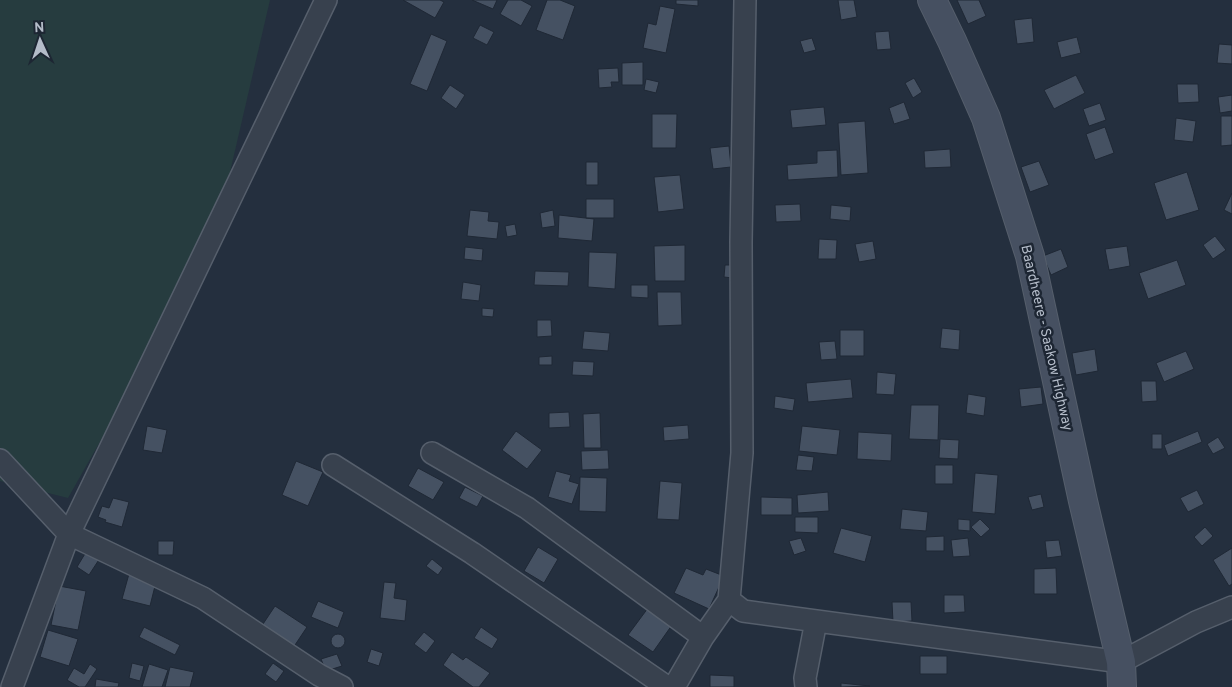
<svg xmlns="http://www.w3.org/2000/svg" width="1232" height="687" font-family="Overpass,sans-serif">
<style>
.green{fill:#263c3f}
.building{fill:#455162;stroke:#1f2835}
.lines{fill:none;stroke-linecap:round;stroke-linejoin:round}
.minor-casing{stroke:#565f6c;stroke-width:24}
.secondary-casing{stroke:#565f6c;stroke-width:30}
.minor{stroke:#38414e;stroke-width:21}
.secondary{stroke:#465061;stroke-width:28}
.labels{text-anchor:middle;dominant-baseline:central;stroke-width:5;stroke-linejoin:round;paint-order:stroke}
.street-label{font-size:14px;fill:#b4bcc9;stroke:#1d2633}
</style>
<rect width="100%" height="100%" fill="#242f3e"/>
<!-- green -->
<path class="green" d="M0 0H270L214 241 68 498 0 481Z"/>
<!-- building -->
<path class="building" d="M403 0H440L444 2 435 18Z
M472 0H497L493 9Z
M508 0H521L532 6 521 26 500 14Z
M547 0H560L575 6 563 40 536 30Z
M676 0H698V6L676 4Z
M838 0H854L857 17 841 20Z
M957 0H979L986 16 968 24Z
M660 6 675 9 666 53 643 48 648 23 656 25Z
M1032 18 1034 42 1017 44 1014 20Z
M480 25 494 32 487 45 473 38Z
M889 31 891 49 877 50 875 32Z
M431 34 447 41 427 91 410 84Z
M1077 37 1081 53 1061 58 1057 42Z
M812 38 816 50 804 53 800 41Z
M1219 44 1232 45V64L1217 63Z
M643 62V85H622V63Z
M618 68 619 82H611L612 87 599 88 598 69Z
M1076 75 1085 93 1054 109 1044 90Z
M914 78 922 92 913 98 905 83Z
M646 79 659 82 656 93 644 90Z
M1177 84H1198L1199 102 1178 103Z
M450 85 465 95 456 109 441 98Z
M1232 95V111L1220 113 1218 97Z
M904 102 910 119 894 124 889 108Z
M1100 103 1106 120 1089 126 1083 109Z
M824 107 826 125 792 128 790 110Z
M652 114H677L676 148H652Z
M1221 116H1232V145L1221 146Z
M1176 118 1196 121 1193 142 1174 140Z
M865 121 868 173 841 175 838 123Z
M1105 127 1114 153 1095 160 1086 134Z
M729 146 731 167 713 169 710 148Z
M950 149 951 167 925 168 924 151Z
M837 150 838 177 788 180 787 165 817 163V151Z
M1039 161 1049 185 1030 192 1021 167Z
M586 162H598V185H586Z
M1187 172 1199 210 1166 220 1154 183Z
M680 175 684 209 658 212 654 177Z
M1232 193V214L1224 210Z
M586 199H614V218H586Z
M800 204 801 221 776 222 775 205Z
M831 205 851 207 850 221 830 219Z
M470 210 489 212 488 221 499 222 497 239 467 236Z
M553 210 555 226 542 228 540 213Z
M559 215 594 219 592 241 558 238Z
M515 224 517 235 507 237 505 226Z
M1215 236 1226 250 1213 259 1203 245Z
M819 239 837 240 836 259H818Z
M873 241 876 259 859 262 855 244Z
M685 245V281H655L654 246Z
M1127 246 1130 266 1109 270 1105 249Z
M465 247 483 249 482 261 464 259Z
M1061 249 1068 267 1051 275 1043 256Z
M589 252 617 253 615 289 588 287Z
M1177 260 1186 285 1148 299 1139 273Z
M725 265H734L733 278 724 277Z
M535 271 569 272 568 286 534 285Z
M463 282 481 285 479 301 461 299Z
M631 285H648V298L631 297Z
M657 292H681L682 325 658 326Z
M482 308 494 309 493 317 482 316Z
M537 320H551L552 336 537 337Z
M942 328 960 330 959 350 940 348Z
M840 330H864V356H840Z
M584 331 610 333 608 351 582 349Z
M835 341 837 359 821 360 819 342Z
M1095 349 1098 371 1076 375 1072 353Z
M1186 351 1194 369 1164 382 1156 363Z
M552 356V365H539V357Z
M573 361 594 362 593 376 572 375Z
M877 372 896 374 894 395 876 394Z
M851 379 853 398 808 402 806 383Z
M1141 381H1156L1157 401 1142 402Z
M1041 387 1043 404 1021 407 1019 389Z
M968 394 986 397 984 416 966 413Z
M775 396 795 399 793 411 774 408Z
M911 405H939L938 440 909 439Z
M569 412 570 427 549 428V413Z
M600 413 601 448H584L583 414Z
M688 425 689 439 664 441 663 427Z
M147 426 167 430 162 453 143 450Z
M802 426 840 430 837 455 799 451Z
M516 431 542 450 527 469 502 450Z
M1198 431 1202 442 1168 456 1164 445Z
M858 432 892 434 891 461 857 459Z
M1152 434H1162V449H1152Z
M1218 437 1225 448 1213 454 1207 444Z
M940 439 959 440 958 459 939 458Z
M608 450 609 469 582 470 581 451Z
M798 455 814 457 812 471 796 470Z
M296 461 323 472 308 506 282 495Z
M935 465H953V484H935Z
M418 468 444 482 433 500 408 486Z
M556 471 571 475 569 481 579 484 572 504 548 497Z
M975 473 998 475 995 514 972 512Z
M580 477 607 478 606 512 579 511Z
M660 481 682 483 679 520 657 519Z
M465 487 483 496 477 507 459 498Z
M1197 490 1204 504 1188 512 1180 498Z
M828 492 829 511 798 513 797 495Z
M1041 494 1044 507 1032 510 1028 497Z
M761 497 792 498V515H761Z
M113 498 129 502 122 527 105 522 106 520 98 517 102 506 109 508Z
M902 509 928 512 926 531 900 529Z
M795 517H818V533L795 532Z
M958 519 970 520V531L958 530Z
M980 519 990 529 981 537 971 527Z
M1205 527 1213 536 1202 546 1194 537Z
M841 528 872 536 865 562 833 553Z
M944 536V551H926V537Z
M801 538 806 551 794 555 789 541Z
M968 538 970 556 953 557 951 540Z
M1059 540 1062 556 1047 558 1045 541Z
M158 541H174L173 555H158Z
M89 547 102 555 89 575 77 567Z
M538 547 558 559 544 583 524 571Z
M1232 548V584L1229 586 1213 560Z
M432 559 443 568 438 575 426 566Z
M132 563 159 570 150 606 122 599Z
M686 568 703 575 706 569 724 576 709 609 674 593Z
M1056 568 1057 594H1034V569Z
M384 582 396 583 394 598 407 600 405 621 380 618Z
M59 586 86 591 78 630 51 625Z
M944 595H964L965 612 944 613Z
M318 601 344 612 338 628 311 617Z
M892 602H911L912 621 893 622Z
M275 606 307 627 293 648 261 627Z
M648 608 672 625 653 652 628 635Z
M144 627 180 645 175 655 139 637Z
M481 627 498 639 492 649 474 638Z
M48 630 78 639 69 666 40 657Z
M424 632 435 641 426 653 414 644Z
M331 641a7 7 0 1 1 14 0a7 7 0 1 1-14 0Z
M371 649 383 653 379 666 367 662Z
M452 652 463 660 466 657 490 673 479 687H473L443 665Z
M337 654 342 666 326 671 321 659Z
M920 656H947V674H920Z
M132 663 144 666 140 681 129 678Z
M273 663 284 671 276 682 265 674Z
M90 664 97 669 85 687H79L67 680 74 668 84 674Z
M149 664 168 670 162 687H142Z
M170 667 194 672 190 687H165Z
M710 675 734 676V687H710Z
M96 679 119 683 118 687H95Z
M841 683 870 686 841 687Z"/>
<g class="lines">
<!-- minor casing -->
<g class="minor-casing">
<path id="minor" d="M745 0 741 242 742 453 729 600 743 611 1121 662 1196 622 1232 607
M432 453 527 508 703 637
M0 460 69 534 203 598 319 675 342 687
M333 465 472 553 667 687
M12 687 69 534 326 0
M674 687 703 637 729 600
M806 687 805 678 816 621"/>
</g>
<!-- secondary casing -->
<g class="secondary-casing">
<path id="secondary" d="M932 0 952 41 986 118 1030 256 1083 501 1121 662 1122 687"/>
</g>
<!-- minor -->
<use href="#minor" class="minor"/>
<!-- secondary -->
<use href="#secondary" class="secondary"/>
</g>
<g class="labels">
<!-- street labels -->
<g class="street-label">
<text transform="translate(1046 338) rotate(77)">Baardheere - Saakow Highway</text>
</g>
</g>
<!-- north arrow -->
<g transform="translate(40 40) rotate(357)" stroke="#1d2633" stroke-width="4" paint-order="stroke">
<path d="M0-4L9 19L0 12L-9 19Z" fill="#b4bcc9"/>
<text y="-8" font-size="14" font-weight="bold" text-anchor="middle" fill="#b4bcc9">N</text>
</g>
</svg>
